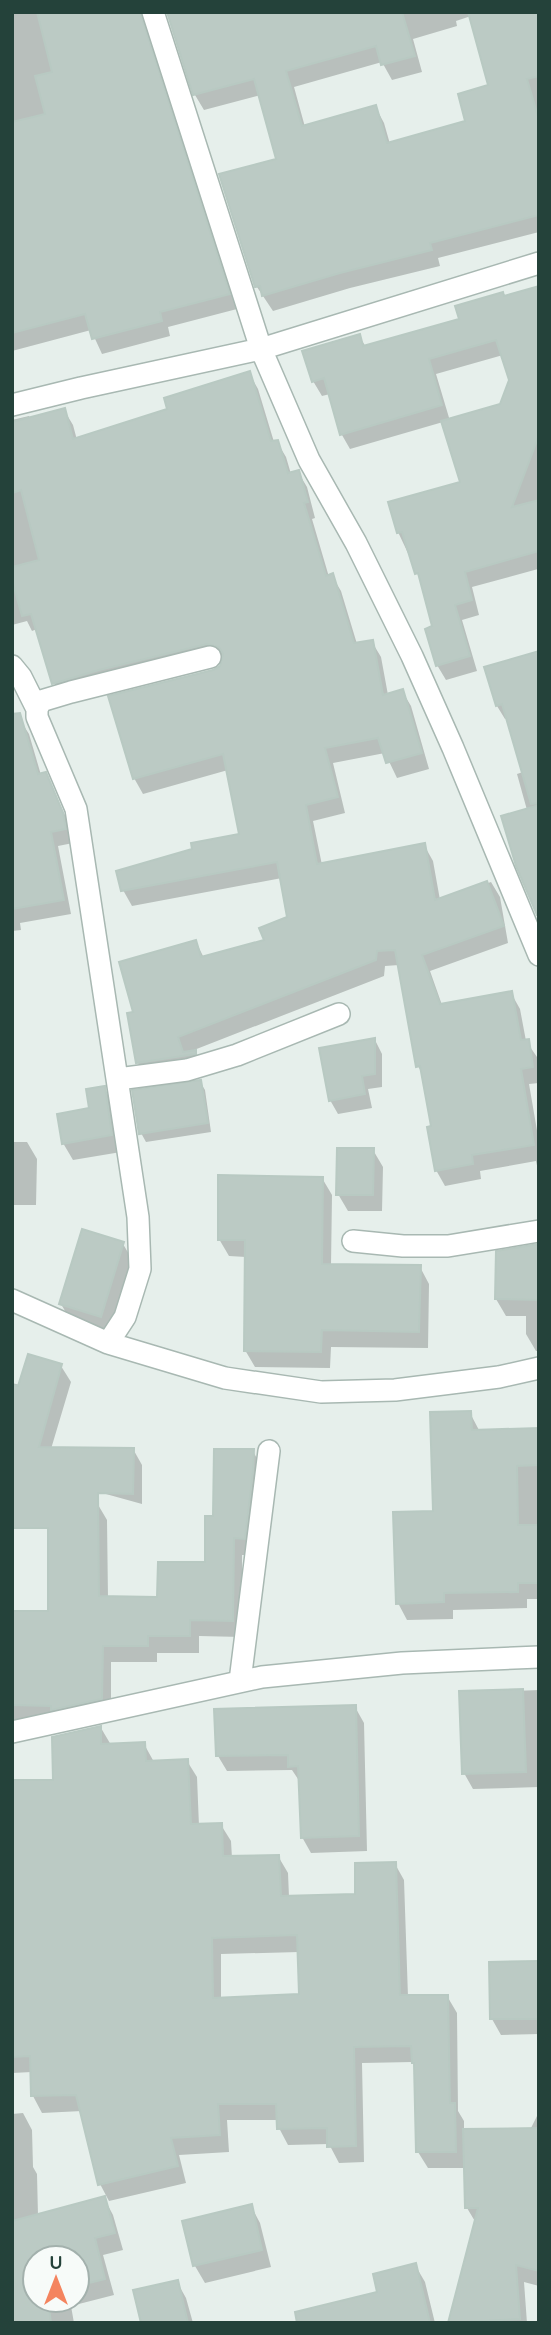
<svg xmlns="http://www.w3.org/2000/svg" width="551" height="2335" font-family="Quicksand,sans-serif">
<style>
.shadow{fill:#0003;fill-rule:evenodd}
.building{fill:#bbcac4;stroke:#b8c9c2;stroke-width:2;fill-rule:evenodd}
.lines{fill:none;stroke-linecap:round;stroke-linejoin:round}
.street-casing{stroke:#a8b8b2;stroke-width:24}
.street{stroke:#fff;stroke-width:21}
</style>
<rect width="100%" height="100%" fill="#e6efeb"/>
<!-- shadow -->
<path class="shadow" d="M12 12H483L456 21 457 26 413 39 422 72 392 80 382 62 294 87 305 127 376 108 384 123 390 144 467 122 539 12V232L438 258 440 266 350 288 273 311 257 287 278 160 261 95 204 110 195 95 171 18 167 14 157 15 148 25V33L237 309 168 327 170 336 102 354 91 330 12 351Z
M539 287V572L538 569 472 587 479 615 462 620 477 671 446 680 437 665 435 628 423 585 398 532 462 483 443 422 350 449 342 435 330 394 322 396 313 381 359 336 366 347 461 320 504 297ZM503 355 511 380 501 405 450 421 436 374Z
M249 373 258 389 274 442H277L286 457 291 474 298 472 307 487 315 518 312 519 329 577 332 576 341 591 357 644 372 642 381 657 388 695 402 691 411 706 429 769 397 778 385 753 333 763 345 813 313 821 322 865 424 845 433 861 440 900 491 882 500 897 508 943 430 971 442 1005 511 993 520 1009 526 1041 537 1057 539 1069V1083L529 1084 539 1142V1175L536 1161 480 1171 481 1179 445 1186 436 1170 433 1128 424 1077 418 1066 399 965 385 966 384 976 194 1050 204 1067 147 1078 138 1063 129 1014 135 1013 196 942 204 958 266 941 289 918 282 878 132 906 123 890 241 835 228 770 143 794 134 778 215 671 226 660 216 659 63 699 54 683 37 629 32 631 27 621 12 625V420L29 416 30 418 64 410 73 425 77 440 169 410Z
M539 652V874L527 810 517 774 523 772 508 718 505 719 497 706 486 669Z
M20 720 29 734 41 775 45 774 53 788 71 829 73 843 58 846 71 914 20 923 21 930 12 931V722Z
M375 1040 382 1054V1087L368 1089 372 1108 338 1114 330 1100Z
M200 1082 205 1090 211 1132 146 1142 141 1133Z
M104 1088 114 1105 121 1152 73 1160 63 1143 91 1110Z
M12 1142H27L37 1159 36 1205H12Z
M373 1150 383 1167 382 1211H348L338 1194Z
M322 1178 332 1195 331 1266 420 1267 429 1284 428 1348 331 1347 330 1368 255 1367 245 1350 246 1257 229 1256 219 1239Z
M123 1244 133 1261 110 1333 71 1321 61 1304Z
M539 1245V1351H536L526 1334V1316H506L496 1299Z
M61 1366 71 1382 51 1449H133L142 1465V1504L12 1468V1383L20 1385Z
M470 1413 480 1432 539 1430V1599H527V1608L453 1610V1619L407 1620 398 1603 434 1512Z
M253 1451 262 1468 254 1555H242V1637L199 1636V1653H157V1662H111V1716L12 1722V1613H50L97 1503 107 1520 108 1598 159 1599 207 1563 214 1517Z
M539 1690V1787L473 1789 464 1773 461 1693Z
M355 1707 364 1723 367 1851 311 1853 302 1837 300 1782 292 1770 227 1771 218 1756Z
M101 1728 111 1745 144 1744 154 1762 187 1761 197 1777 199 1826 221 1825 231 1841 232 1858 278 1856 288 1873 289 1897 357 1895 395 1864 404 1880 408 1997 447 1996 457 2013 458 2111 464 2121V2131L530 2130 539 2112V2286L524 2282 527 2323H449L476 2223 467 2208 466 2168H428L418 2152 416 2067 413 2062 362 2063 364 2162 339 2163 329 2144 288 2145 279 2128V2120H227L229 2152 179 2155 186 2183 109 2201 100 2184 82 2111 42 2113 33 2096 32 2072 12 2073V1782L55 1781ZM299 1952 301 1996 221 1999V1954Z
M539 1963V2034L501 2035 492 2019Z
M23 2113 32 2130 33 2167 37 2174 38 2216 104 2198 113 2215 123 2250 103 2255 114 2295 71 2306 74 2323H12V2114ZM35 2258H77V2300H35Z
M251 2206 260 2223 271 2267 205 2283 195 2266 185 2222Z
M415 2265 425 2282 435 2323H295L316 2317 379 2293Z
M177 2282 186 2298 193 2323H142Z"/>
<!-- building -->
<path class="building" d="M37 12H140L230 294 160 312 162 321 92 339 85 314 12 333V122L45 114 35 76 52 72Z
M167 12H402L415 56 381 65 376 46 286 71 302 126 376 105 387 143 465 121 458 94 488 85 468 12H539V76L527 79 539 120V215L430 243 432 250 340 273 262 296 260 286 255 287 219 174 276 159 254 79 193 95Z
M539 286V435L512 507 539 500V551L465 572 472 600 455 605 470 656 436 666 425 629 432 626 418 573 415 574 402 532 397 533 388 502 460 482 441 421 500 404 509 380 496 340 429 359 442 405 340 435 324 378 312 382 302 351 360 334 363 346 459 319 455 306 503 292 504 296Z
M250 371 271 441 278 440 288 473 299 470 308 502 304 503 326 576 333 573 354 643 373 640 383 695 403 689 422 753 386 763 378 738 325 748 338 797 306 805 317 864 425 843 435 900 487 881 504 926 422 955 440 1004 512 991 521 1040 529 1039 533 1067 521 1069 534 1145 472 1155 473 1164 435 1171 427 1127 431 1126 420 1066 416 1067 395 950 377 951 376 960 178 1037 183 1052 196 1050V1054L136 1063 127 1013 133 1012 119 962 196 940 201 957 264 940 259 928 287 917 277 862 121 891 116 871 192 849 191 843 239 834 223 754 133 779 108 696 213 670 220 666 223 654 219 647 207 644 99 670 52 684 31 614 22 616 12 580V567L39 560 21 490 12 493V422L65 408 73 439 167 409 164 398Z
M539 651V803L531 804 502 704 496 706 484 667Z
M20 713 38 774 46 772 63 813 66 829 51 832 64 900 12 909V714Z
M539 805V915H537L516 866 501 816Z
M375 1038V1074L362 1076 365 1094 329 1101 319 1048Z
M201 1080 208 1123 139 1134 132 1090Z
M105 1086 112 1135 62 1144 57 1114 89 1108 86 1089Z
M337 1148H374L373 1195H336Z
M218 1175 323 1177 322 1264 421 1265 419 1332 322 1330 321 1352 244 1351 245 1240H218Z
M82 1229 124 1242 101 1317 59 1304Z
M539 1244V1300L495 1299 496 1251Z
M28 1354 62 1364 39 1447 134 1448 133 1494 98 1493 99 1596 157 1597 158 1562H205V1516H213L214 1449H254L253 1471 245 1539 234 1538 233 1621 190 1620V1636H148V1646H103L102 1699 51 1710V1706L12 1705V1611H48V1528H12V1385L18 1386Z
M471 1411 472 1430 539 1428V1465L517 1466 518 1525H539V1583H518V1592L444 1593V1602L396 1604 393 1512 433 1511 430 1412Z
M523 1689 526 1772 462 1774 459 1691Z
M356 1705 359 1836 301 1838 298 1766 288 1767V1755L216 1756 214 1709Z
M101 1726V1744L145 1742 146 1761 188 1759 191 1824 222 1823 223 1856 279 1855 281 1896 355 1894V1863L396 1862 400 1995H448L450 2103H455L456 2152H416L414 2063H412L411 2046 354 2047 356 2146 327 2147V2128L277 2129 276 2104H218L220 2135 171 2138 178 2166 98 2185 76 2095 31 2096 30 2056 12 2057V1780H53L52 1737ZM297 1935 299 1994 213 1998 212 1938Z
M539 1961V2019H490L489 1962Z
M539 2128V2271L516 2265 520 2319 448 2323 478 2208H465L463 2129Z
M105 2196 115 2233 95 2238 105 2279 77 2286V2258H35V2300H48L51 2323H12V2221Z
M252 2204 262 2250 193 2266 182 2221Z
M416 2263 430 2323H297L295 2312 377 2292 373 2274Z
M178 2280 188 2323H141L133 2290Z"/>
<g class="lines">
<!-- street casing -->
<g class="street-casing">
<path id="street" d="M153 12 261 349 309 460 356 543 412 656 453 748 539 955
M12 405 81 388 261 349 539 263
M12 666 21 677 37 709
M118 1079 187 1070 237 1055 339 1014
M353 1241 403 1246H448L539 1231
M12 1300 108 1343 225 1378 321 1392 395 1390 499 1377 539 1368
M108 1343 125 1317 140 1269 138 1217 76 809 37 717V709L41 701 71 692 210 657
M240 1681 269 1451
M12 1732 262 1677 402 1663 539 1657"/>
</g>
<!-- street -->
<use href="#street" class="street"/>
</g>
<!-- border -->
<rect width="551" height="2335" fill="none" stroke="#24423a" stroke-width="28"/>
<!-- north arrow -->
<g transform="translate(56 2279)"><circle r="33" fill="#f7fbf9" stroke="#a3b1ad" stroke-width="2"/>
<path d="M0-5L12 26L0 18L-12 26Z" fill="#f4845f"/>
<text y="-10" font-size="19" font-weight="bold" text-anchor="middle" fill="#24423a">U</text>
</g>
</svg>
